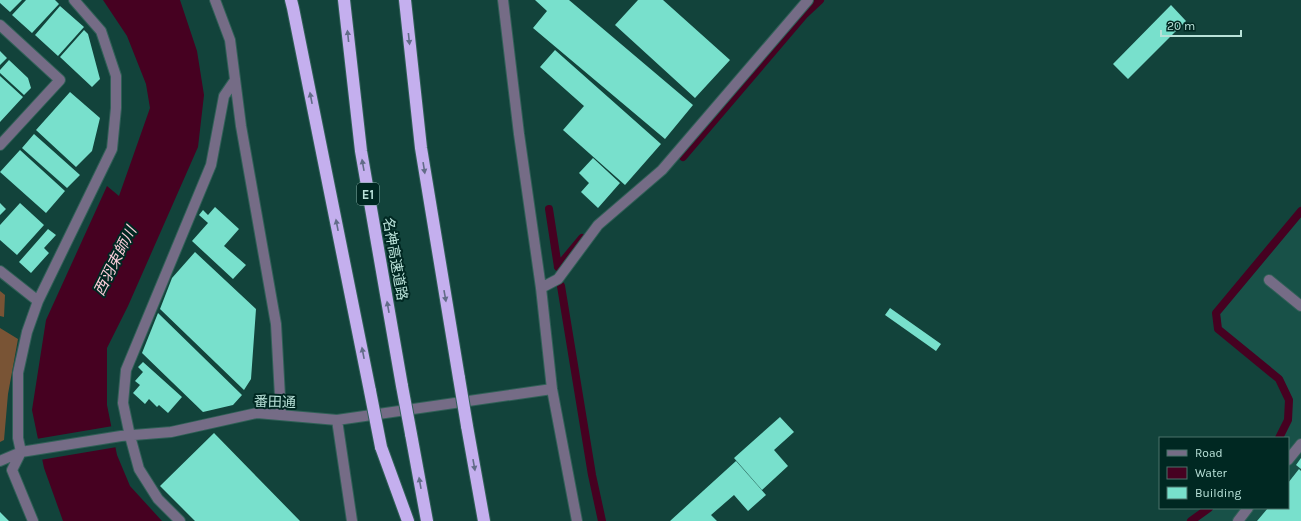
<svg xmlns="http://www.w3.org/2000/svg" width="1301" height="521" font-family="Karla,'Noto Sans JP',sans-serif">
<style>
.built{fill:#185148}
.green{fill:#795435}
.water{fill:#460121}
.pier{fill:#12433b}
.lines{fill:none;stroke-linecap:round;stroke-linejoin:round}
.stream{stroke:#460121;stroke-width:8}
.building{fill:#78e0cc}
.minor-casing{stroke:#306057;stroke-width:12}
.highway-casing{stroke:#306057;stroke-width:14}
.minor{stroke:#756c86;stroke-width:10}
.highway{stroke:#c4afee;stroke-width:12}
.highway-bridge-casing{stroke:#306057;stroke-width:14;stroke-linecap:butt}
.highway-bridge{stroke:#c4afee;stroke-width:12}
.oneway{fill:#626c88}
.labels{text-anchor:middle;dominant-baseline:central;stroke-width:4;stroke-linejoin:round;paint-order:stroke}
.shield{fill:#002822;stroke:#82aaa2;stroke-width:1}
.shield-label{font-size:13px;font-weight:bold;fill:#b9e2d9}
.street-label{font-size:14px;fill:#b9e2d9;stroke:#002822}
.water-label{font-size:15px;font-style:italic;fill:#fbceda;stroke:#002822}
</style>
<rect width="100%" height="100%" fill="#12433b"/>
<!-- built -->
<path class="built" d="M1301 217V521H1196L1214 508H1288V438H1282L1290 421 1292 398 1282 377 1221 328 1220 314Z"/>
<!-- green -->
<path class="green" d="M0 291 5 295 4 317 0 316Z
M0 328 18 339 8 394 4 440 0 442Z"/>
<!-- water -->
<path class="water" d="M103 0H180L197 51 204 95 198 147 128 306 107 348V405L117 455 130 486 162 521H63L44 468 32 410 46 320 107 186 119 196 150 108 146 84 127 36Z"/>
<!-- pier -->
<path class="pier" d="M113 426 117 447 40 460 36 439Z"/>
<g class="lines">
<!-- stream -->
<path class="stream" d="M683 157 805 14 820 0
M549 209 558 267
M558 267 582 238
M561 286 592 475 602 521
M1279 438 1288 420 1289 400 1279 379 1218 329 1216 313 1301 211
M1191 521 1209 508"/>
</g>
<!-- building -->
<path class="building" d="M0 0H22L10 12 0 3Z
M26 0H55L59 4 32 33 12 15Z
M535 0H569L693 105 665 139 533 28 547 11Z
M638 0H663L730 60 695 98 615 25Z
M1171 5 1186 21 1128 79 1113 64Z
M60 6 84 27 58 56 35 35Z
M84 30 88 34 100 79 92 87 60 57Z
M555 50 661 144 625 185 563 130 584 106 540 67Z
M0 51 7 58 0 65Z
M9 60 28 78 31 88 24 95 0 73V70Z
M0 76 23 97 0 122Z
M70 92 100 118 92 151 76 167 36 130Z
M34 134 80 175 67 188 22 148Z
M20 150 65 191 46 213 0 172Z
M593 158 620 183 598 208 581 192 589 183 579 173Z
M0 203 6 209 0 215Z
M20 203 44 225 17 255 0 240V225Z
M215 207 239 229 224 246 246 265 233 279 192 241 208 223 199 215 203 210 208 215Z
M48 229 56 235 44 248 49 253 31 273 19 262Z
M195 252 256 309 251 379 244 390 160 309 172 278Z
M890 308 941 344 936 351 885 315Z
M158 313 242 395 233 405 203 412 142 353Z
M143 362 182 397 168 413 159 405 157 407 149 399 145 404 133 393 140 385 135 381 143 372 138 367Z
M780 417 794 432 774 450 788 466 762 490 734 458Z
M214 433 300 521H195L160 486Z
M1301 458V469L1296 465Z
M736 461 766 495 748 511 734 495 711 515 717 521H670Z
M1299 469 1301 471V521H1257L1268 508H1288V483Z
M0 512 9 521H0Z"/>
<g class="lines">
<!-- minor casing -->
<g class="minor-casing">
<path id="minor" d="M215 0 230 40 241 126 276 324 281 415
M503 0 519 134 541 288 552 389 577 521
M0 25 60 80 0 145
M0 271 38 301
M1269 280 1301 306
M541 288 558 279 598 225 662 170 808 0
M337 420 352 521
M1288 460 1301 444
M0 461 21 452 121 436 171 432 257 413 337 420 552 389
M33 521 12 470 21 452 18 438V373L27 332 38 301 112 149 116 108V76L101 31 74 0
M180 521 158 499 139 469 130 436 123 403 126 370 211 165 224 96 235 80
M1238 521 1248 508"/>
</g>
<!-- highway casing -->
<g class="highway-casing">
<path id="highway" d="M291 0 293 8 370 391
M344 0 361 151 402 386
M405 0 421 148 459 378
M467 426 484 521
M411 434 427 521
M381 447 408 521"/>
</g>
<!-- minor -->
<use href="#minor" class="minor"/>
<!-- highway -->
<use href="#highway" class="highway"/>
<!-- highway-bridge casing -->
<g class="highway-bridge-casing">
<path id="highway-bridge" d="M459 378 467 426
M402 386 411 434
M370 391 381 447"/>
</g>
<!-- highway-bridge -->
<use href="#highway-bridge" class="highway-bridge"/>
</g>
<!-- one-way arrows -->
<defs><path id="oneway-solid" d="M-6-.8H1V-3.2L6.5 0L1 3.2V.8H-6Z"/></defs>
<g class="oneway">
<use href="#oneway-solid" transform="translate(348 36) rotate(-96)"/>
<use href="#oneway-solid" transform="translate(409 39) rotate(84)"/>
<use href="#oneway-solid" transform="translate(311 98) rotate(-101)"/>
<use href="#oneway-solid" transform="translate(363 165) rotate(-100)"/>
<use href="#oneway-solid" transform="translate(424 168) rotate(81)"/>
<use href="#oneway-solid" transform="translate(337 225) rotate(-101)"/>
<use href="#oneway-solid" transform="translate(445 296) rotate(80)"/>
<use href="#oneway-solid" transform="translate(388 307) rotate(-100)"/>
<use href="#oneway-solid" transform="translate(363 353) rotate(-101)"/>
<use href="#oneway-solid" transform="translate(474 465) rotate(80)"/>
<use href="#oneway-solid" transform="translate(420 483) rotate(-100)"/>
</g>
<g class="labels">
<!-- shield labels -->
<rect class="shield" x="357" y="183" width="22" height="22" rx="3"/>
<g class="shield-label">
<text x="368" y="194">E1</text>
</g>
<!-- street labels -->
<g class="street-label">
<text transform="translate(395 259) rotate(80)">名神高速道路</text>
<text transform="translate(275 402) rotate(2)">番田通</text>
</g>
<!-- water labels -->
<g class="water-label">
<text transform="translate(115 261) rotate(-63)">西羽束師川</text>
</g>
</g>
<!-- legend -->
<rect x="1159" y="437" width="130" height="72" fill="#002822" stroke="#4a726b"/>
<rect x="1167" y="450" width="20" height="6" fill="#756c86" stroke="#4a726b"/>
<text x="1195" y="457" font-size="12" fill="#b9e2d9">Road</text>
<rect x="1167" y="467" width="20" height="12" fill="#460121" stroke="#4a726b"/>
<text x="1195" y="477" font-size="12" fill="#b9e2d9">Water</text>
<rect x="1167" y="487" width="20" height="12" fill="#78e0cc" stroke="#4a726b"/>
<text x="1195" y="497" font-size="12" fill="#b9e2d9">Building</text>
<!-- scale -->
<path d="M1161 30v6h80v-6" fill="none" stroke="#b9e2d9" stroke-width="2"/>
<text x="1167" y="30" font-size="12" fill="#b9e2d9" stroke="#002822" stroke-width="3" paint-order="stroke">20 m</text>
</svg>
